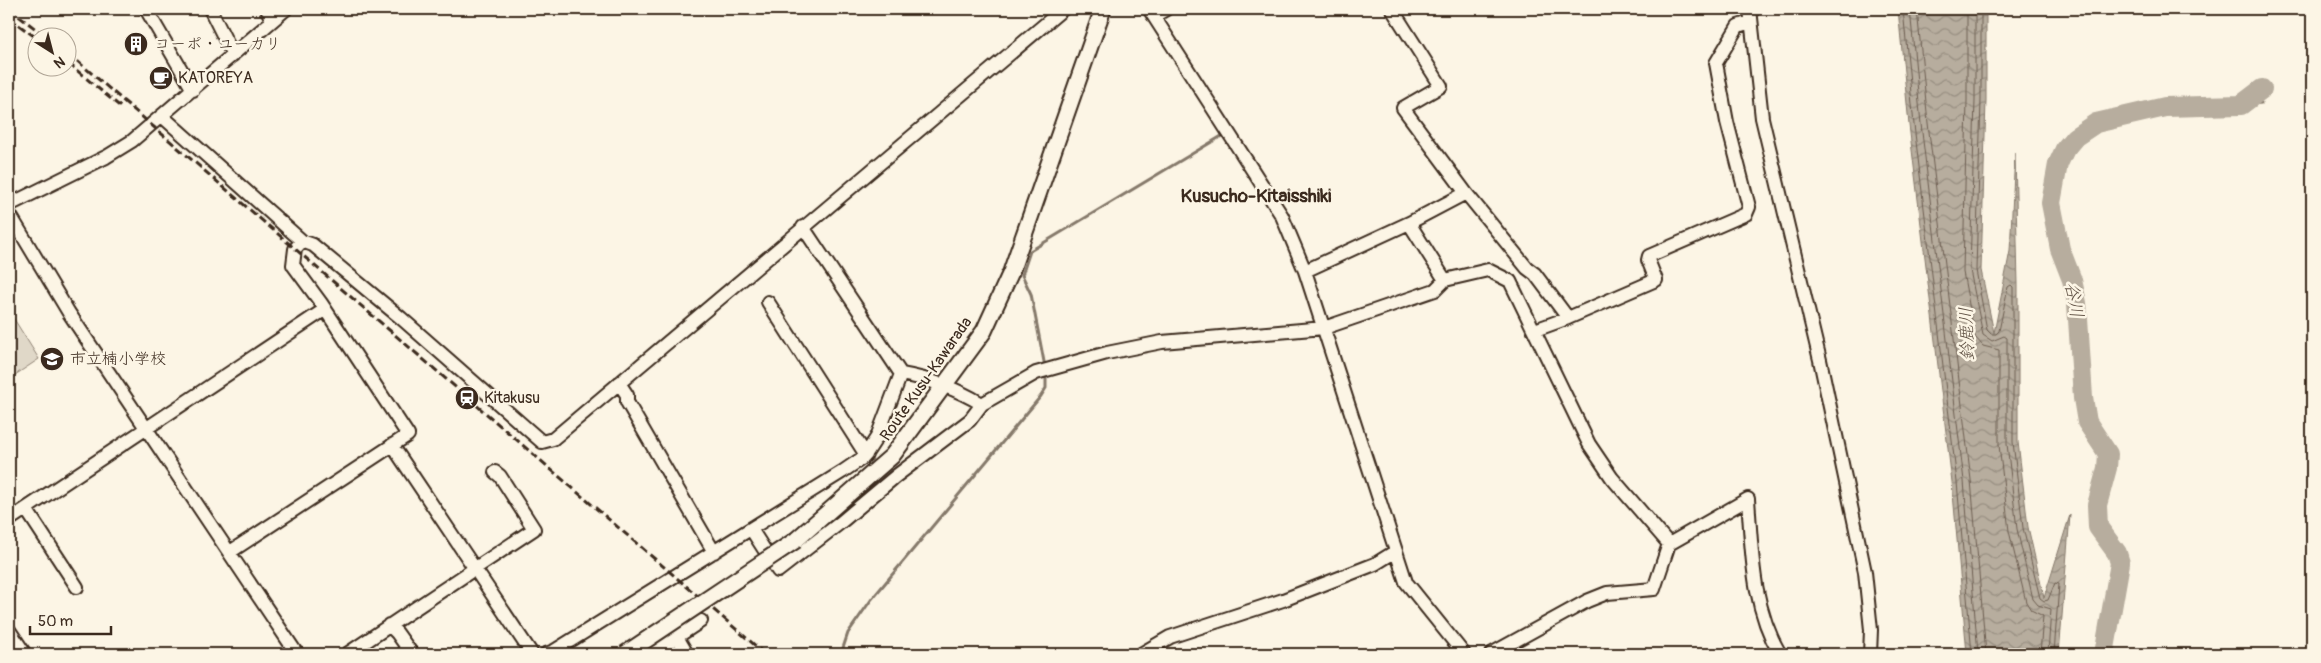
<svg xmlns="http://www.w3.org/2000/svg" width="2321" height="663" font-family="Pangolin,'Klee One',sans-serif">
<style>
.green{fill:#e0d8c8;stroke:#8e8173}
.water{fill:url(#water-waves);stroke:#85796b}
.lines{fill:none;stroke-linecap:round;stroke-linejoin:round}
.shore{stroke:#6d5e51;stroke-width:1}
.stream{stroke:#85796b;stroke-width:3}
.river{stroke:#b7ad9e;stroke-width:20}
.minor-casing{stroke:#3b2a1e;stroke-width:16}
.major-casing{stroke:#3b2a1e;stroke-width:19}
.minor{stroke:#fcf5e5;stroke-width:12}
.major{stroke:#fcf5e5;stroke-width:15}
.rail{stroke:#3b2a1e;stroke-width:3;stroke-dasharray:8 4;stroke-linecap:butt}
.major-bridge-casing{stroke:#3b2a1e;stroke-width:19;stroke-linecap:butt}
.major-bridge{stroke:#fcf5e5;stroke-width:15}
.labels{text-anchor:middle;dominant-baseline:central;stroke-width:5;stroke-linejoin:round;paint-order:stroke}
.poi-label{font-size:16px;fill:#3b2a1e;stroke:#fcf5e5;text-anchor:start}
.street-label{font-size:16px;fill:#3b2a1e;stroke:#fcf5e5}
.water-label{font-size:18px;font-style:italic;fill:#605144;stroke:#fcf5e5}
.quarter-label{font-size:19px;font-weight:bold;fill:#3b2a1e;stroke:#fcf5e5}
</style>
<defs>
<pattern id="water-waves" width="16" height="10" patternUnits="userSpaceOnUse" patternTransform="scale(1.25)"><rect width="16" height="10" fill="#b7ad9e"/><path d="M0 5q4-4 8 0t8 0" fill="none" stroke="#968d80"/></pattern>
</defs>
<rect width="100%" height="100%" fill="#fcf5e5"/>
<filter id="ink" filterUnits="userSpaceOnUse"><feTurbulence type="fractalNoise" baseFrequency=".02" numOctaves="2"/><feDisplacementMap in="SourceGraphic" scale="10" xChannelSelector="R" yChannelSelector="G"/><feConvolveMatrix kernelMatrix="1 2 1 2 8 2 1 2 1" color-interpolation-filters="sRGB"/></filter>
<g filter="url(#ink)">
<!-- green -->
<path class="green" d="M9 311 39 359 9 379Z"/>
<!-- water -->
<path class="water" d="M1898 9H1986V100L1981 270 1994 333 2010 251 2015 153 2018 285V442L2028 527 2044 598 2070 515 2059 654H1967L1952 482 1909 125Z"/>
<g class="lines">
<!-- shore -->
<path class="shore" d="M1903 9 1914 125 1957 482 1972 654
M1910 9 1921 124 1964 481 1978 654
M1917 9 1928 123 1971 480 1986 654
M1967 9V100L1963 272 1975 337 1983 346 1999 350V445L2009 531 2026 602 2031 610 2043 616 2040 654
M1975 9V100L1970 270 1983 335 1992 341 2004 336 2007 338V444L2017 529 2033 599 2038 605 2051 609 2048 654
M1981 9V100L1976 270 1987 330 1991 334H1996L1999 331 2008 287 2011 285 2013 287V442L2023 528 2040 598 2044 601 2048 600 2055 583 2059 584 2054 654"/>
<!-- stream -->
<path class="stream" d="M2241 105 2261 103
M1045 367 1031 294 1022 275 1030 251 1225 134
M841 654 848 633 871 600 1041 396 1046 388V374"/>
<!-- river -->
<path class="river" d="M2104 654 2120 563 2117 553 2098 527 2097 505 2107 468 2108 454 2087 422 2083 398 2077 303 2072 280 2060 249 2051 203 2058 164 2065 149 2075 137 2096 123 2165 107 2241 105 2262 89"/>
<!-- minor casing -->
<g class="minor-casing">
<path id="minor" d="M146 9 193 90
M210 9 233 55
M267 9 272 21
M1149 9 1282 216 1305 271 1406 582 1464 654
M1392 9 1441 86 1403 108 1466 193 1527 268 1535 274 1568 318
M1750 9 1762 118 1820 360 1865 572 1871 630 1870 654
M1154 16 1166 9
M162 116 302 241 313 245 401 318 542 442 553 439 1063 9
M9 205 106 157 132 141 286 9
M9 213 69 313 297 654
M1409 223 1466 193
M803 227 901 374C930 379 957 389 982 404
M1305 271 1409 223 1445 280
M768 302 866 455
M1535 330 1568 318 1656 280 1648 260 1649 256 1746 214 1749 207 1727 122 1716 63 1738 26 1750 22
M619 383 627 395V402L714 552
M392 445 532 654
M26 509 77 587
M9 520 324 310
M751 529 778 571 840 523 896 476 970 420 982 404 1036 373 1107 353 1162 342 1324 328 1435 290 1445 280 1488 270 1510 281 1589 444 1612 478 1669 544
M230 552 408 435 321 303 293 265 295 249 302 241
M389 625 397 633 412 654
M9 630 25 654
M677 637 687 654
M347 654 534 529 500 476 495 472
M546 654 554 651 842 472 864 457 877 437 901 374
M651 654 701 621
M1141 654 1170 637 1283 600 1375 564 1396 551
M1491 654 1587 601 1607 593 1654 589 1669 544 1748 499C1752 552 1752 607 1780 654"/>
</g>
<!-- major casing -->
<g class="major-casing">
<path id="major" d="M796 540 892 456 984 331 1011 272 1103 9"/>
</g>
<!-- minor -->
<use href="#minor" class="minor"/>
<!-- major -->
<use href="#major" class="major"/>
<!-- rail -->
<path class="rail" d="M9 9 48 38
M9 18 38 39
M68 53 765 654
M68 63 123 109"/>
<!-- major-bridge casing -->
<g class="major-bridge-casing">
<path id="major-bridge" d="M625 654 796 540"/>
</g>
<!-- major-bridge -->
<use href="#major-bridge" class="major-bridge"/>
</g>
</g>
<!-- icons -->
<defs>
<g id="building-disc" transform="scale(1.25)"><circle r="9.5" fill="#3b2a1e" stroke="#fcf5e5"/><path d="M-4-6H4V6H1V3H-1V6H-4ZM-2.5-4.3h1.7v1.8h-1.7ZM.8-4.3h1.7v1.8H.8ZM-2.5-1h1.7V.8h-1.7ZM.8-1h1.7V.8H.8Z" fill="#fff"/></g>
<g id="cafe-disc" transform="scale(1.25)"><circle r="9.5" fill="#3b2a1e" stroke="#fcf5e5"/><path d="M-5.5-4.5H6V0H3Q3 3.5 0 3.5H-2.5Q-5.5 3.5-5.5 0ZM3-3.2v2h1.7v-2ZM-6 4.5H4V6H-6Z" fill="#fff"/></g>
<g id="school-disc" transform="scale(1.25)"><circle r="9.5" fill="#3b2a1e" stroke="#fcf5e5"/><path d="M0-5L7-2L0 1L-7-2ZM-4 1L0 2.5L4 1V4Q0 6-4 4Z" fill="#fff"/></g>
<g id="station-disc" transform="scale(1.25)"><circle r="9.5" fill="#3b2a1e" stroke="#fcf5e5"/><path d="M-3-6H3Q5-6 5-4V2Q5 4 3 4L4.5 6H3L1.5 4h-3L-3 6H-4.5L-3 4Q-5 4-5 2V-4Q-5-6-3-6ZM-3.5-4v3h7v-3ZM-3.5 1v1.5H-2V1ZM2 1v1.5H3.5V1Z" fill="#fff"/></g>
</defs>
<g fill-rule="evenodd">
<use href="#building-disc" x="136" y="44"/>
<use href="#cafe-disc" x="161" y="78"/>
<use href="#school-disc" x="52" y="359"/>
<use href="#station-disc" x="467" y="398"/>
</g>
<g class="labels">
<!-- poi labels -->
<g class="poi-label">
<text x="154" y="44">コーポ・ユーカリ</text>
<text x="178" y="78">KATOREYA</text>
<text x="70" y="359">市立楠小学校</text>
<text x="484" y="398">Kitakusu</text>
</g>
<!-- street labels -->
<g class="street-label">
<text transform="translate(926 379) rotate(-55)">Route Kusu-Kawarada</text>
</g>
<!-- water labels -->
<g class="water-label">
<text transform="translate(2074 300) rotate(80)">谷川</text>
<text transform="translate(1967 334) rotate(-92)">鈴鹿川</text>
</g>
<!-- quarter labels -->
<g class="quarter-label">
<text x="1256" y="196">Kusucho-Kitaisshiki</text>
</g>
</g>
<!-- margin -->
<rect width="2321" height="663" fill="none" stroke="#fcf5e5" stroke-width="30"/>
<rect x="15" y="15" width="2291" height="633" fill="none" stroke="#3b2a1e" stroke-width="2" filter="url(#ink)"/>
<!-- north arrow -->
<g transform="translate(52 52) rotate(144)"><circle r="24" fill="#fcf5e5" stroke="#afa495"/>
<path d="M0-4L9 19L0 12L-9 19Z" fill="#3b2a1e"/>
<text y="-8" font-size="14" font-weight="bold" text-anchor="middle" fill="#3b2a1e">N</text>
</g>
<!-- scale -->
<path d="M30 626v8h81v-8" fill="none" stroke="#3b2a1e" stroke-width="2.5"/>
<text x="38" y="626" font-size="15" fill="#3b2a1e" stroke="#fcf5e5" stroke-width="4" paint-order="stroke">50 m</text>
</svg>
